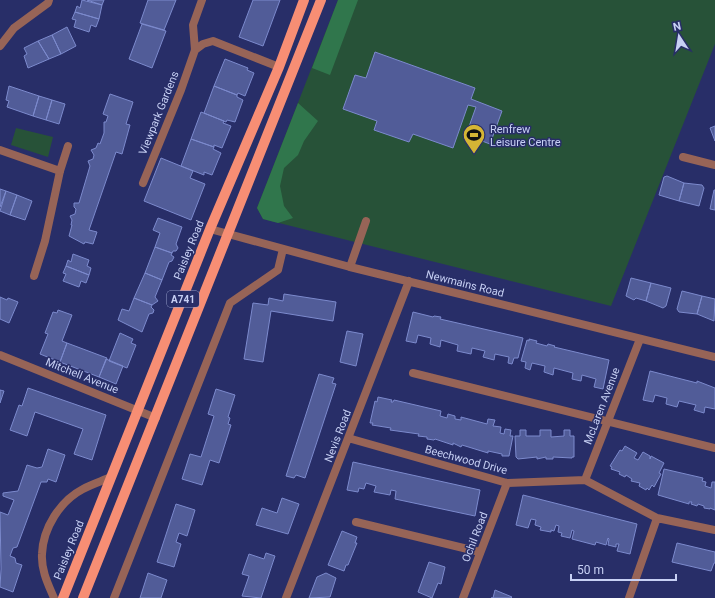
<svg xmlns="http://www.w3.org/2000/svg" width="715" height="598" font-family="Roboto,sans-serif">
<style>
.green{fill:#275238}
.forest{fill:#30764c}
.building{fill:#515c98;stroke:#7c8acd}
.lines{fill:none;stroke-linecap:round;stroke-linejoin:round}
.lane{stroke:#976457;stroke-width:8}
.street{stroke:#976457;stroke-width:8}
.primary{stroke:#f78e74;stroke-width:10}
.labels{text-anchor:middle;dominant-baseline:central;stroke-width:3;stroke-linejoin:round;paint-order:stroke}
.shield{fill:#282e68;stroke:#979fca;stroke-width:1}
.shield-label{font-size:10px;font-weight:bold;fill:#c7d0f4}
.street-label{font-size:11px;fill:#c7d0f4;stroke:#282e68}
.poi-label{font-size:11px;fill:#c7d0f4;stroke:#282e68;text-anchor:start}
</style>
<rect width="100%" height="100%" fill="#282e68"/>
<!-- green -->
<path class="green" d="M338 0H715V44L611 306 263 219 257 208Z
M16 128 53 137 48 157 11 145Z"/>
<!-- forest -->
<path class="forest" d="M338 0H358L330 75 312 68Z
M298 103 318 121 304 141 298 155 284 168 280 186 284 206 293 218 278 223 263 219 257 208Z"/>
<!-- building -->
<path class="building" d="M82 0 102 5 99 19 75 12 77 6 80 8Z
M87 0H104L102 5Z
M148 0H176L164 30 140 23Z
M253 0H280L263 46 239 37Z
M75 12 99 19 96 27 91 25 89 32 74 27 76 20 72 19Z
M142 24 166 31 152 68 129 59Z
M67 27 76 46 61 54 52 35Z
M52 35 61 54 49 59 38 41Z
M38 41 49 59 28 68 24 56 27 54 24 48Z
M375 52 475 88 471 99 502 111 490 144 466 135 476 107 468 105 453 148 413 134 409 142 374 130 377 121 343 109 355 75 366 78Z
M225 59 248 68 247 70 254 73 245 96 238 93 237 95 214 86Z
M9 86 39 96 33 116 7 107 9 101 6 100Z
M214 86 237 95V97L243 100 235 122 227 120 226 122 204 113Z
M110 94 133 102 126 124 130 125 122 154 116 152 89 230 97 232 93 244 85 242 84 244 69 236 72 225H71L72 220 70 216 75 214 76 209 74 207V203H79L90 166 88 161 93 159 94 155 91 150 96 148 98 143 100 144 104 133V122H106L108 116 103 114Z
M39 96 52 100 46 120 33 116Z
M52 100 65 104 59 124 46 120Z
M201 112 224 121 223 123 231 126 222 148 214 145V147L191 139Z
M715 126V141L710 128Z
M191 139 214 147 213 149 221 153 212 175 204 172V175L181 166Z
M161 158 193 171 190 178 205 184 191 220 144 201Z
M667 176 684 183 679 201 659 195 664 177Z
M684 183 702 185 704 188 699 206 679 201Z
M0 189 6 191 0 207Z
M714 190H715V210L710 209Z
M6 191 17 195 10 215 0 211Z
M17 195 32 201 25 220 10 215Z
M158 218 182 227 176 244 178 248 176 251H173L172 253 155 247 160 233 153 230Z
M155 247 172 253 171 255 174 257 172 261 169 262 162 280 145 273Z
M73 254 89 260 87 266 91 268 89 275 66 266 68 260 71 262Z
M66 266 89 275 86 283 81 281 79 287 63 281 66 274 63 273Z
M145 273 162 280 155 297 158 301 152 305 134 298Z
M631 278 651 283 646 301 636 298 634 300 626 296Z
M651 283 671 288 666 306 663 308 646 301Z
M682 291 702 296 697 314 679 312 677 309Z
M284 294 336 302 333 321 271 311 263 362 244 359 253 303 268 305 269 298 283 301Z
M702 296 715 299 714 321 697 314Z
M0 297 7 300 8 298 18 302 9 323 0 319Z
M134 298 152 305 151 307 154 310 153 313 149 314 142 332 118 320 122 309 129 311Z
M58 310 72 315 62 341 67 343 60 362 40 354 48 334 45 333 53 312 57 313Z
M413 312 433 317 434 316 441 317 440 319 523 338 518 358H514L512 364 508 363 509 357 495 354 494 360 483 357 485 351 472 348 471 354 457 351 458 345 441 340 440 347 430 344 431 338 418 335 416 343 406 341Z
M347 331 363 334 356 366 340 362Z
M120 333 133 339 131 343 136 345 127 368 109 361Z
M529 339 537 341 536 343 547 346 548 344 555 346 554 347 609 360 603 389 594 387 596 379 582 375 581 381 572 379 573 373 554 368 553 375 544 372 545 366 532 363 530 370 525 368 526 362 521 361 527 340 529 341Z
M67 343 107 358 99 377 60 362Z
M106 359 123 366 116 384 99 377Z
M650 371 697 383V381L715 388V409L705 407 704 413 694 410 696 405 679 401 677 407 666 404 667 398 655 395 653 402 643 400Z
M319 374 334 378 332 383 336 384 305 478 296 475 294 478 286 476Z
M28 388 106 415 92 460 74 454 83 429 35 412 27 436 10 430 19 405 22 406Z
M216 389 235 395 228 417 230 418 228 424 231 425 219 463 210 460 202 485 182 479 190 454 201 457 214 416 208 414Z
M0 390 4 391 0 403Z
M378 397 392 400 391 402H393L394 400 441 411 440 416 447 418 448 414 455 416V419L461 420V417L487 424 488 419 495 420 493 426 501 427 500 433 504 434 505 429 511 430 510 436H513L509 456H502V454L488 451V453L462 445 461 447 453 443V445L435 439 434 440 427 439V437L418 436 419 434 390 430 391 428 372 425 373 423H370L375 401 377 402Z
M520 430H526V436H540V430H551V437L564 436V430H570V436H574V457H572V458L553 457V459H546V457L537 459V457L518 459 516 457 515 436H520Z
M625 446 637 453 634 458 638 460 643 452 650 456V459L651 456 664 463 659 473 661 474 654 487 652 485 649 490 647 488 646 490 639 486 640 483 631 481 632 479 626 475 625 477 619 474 620 472 611 469 612 467 610 466 620 450 622 451Z
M48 449 65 455 56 482 48 479 47 482H41L17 547 13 548 10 556 15 558 16 563 22 565 13 592 0 587 1 569 0 512 8 515 14 500 3 496V493L18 491 27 465 37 468 42 467Z
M353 462 480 490 475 516 395 499 396 491 391 490 390 495 374 492 376 486 366 483 364 489 359 488 358 492 347 490Z
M664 469 703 478 702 481 706 482 705 486 711 488 712 482H715V510L710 508V509L704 508V506L698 504 697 506 691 504 692 502H689V504L658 495Z
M523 495 637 524 630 554 617 551 619 544H616V547L608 545 609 539 608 538 606 545 596 542 595 545 572 539 574 531 572 530 570 538 561 536 562 533 558 532 559 526 556 525 554 531 551 530V532L540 530 541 527 535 525 536 520 531 519 528 528 516 525Z
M282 498 299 504 288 534 256 525 262 508 277 513Z
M176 504 195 510 187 536 179 533 176 542 181 544 174 567 157 562Z
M342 531 357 537 355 543H357L348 565H346L344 571 328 565Z
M677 543 715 552V563H714L711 571 672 562Z
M266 553 275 556 261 598 242 596 249 576 242 574 249 554 264 559Z
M429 562 445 567 441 584 438 583 432 598 418 592Z
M148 573 167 580 161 598H140Z
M326 573 336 578 330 597 309 598 317 577Z
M495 590 512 597 511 598H491H493Z"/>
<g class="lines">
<!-- lane -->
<path class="lane" d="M0 46 14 28 48 3 49 0
M350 267 366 221
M34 276 45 241 60 171
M413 373 715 448
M356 522 480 552
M54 598C48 584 41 570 42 554 43 528 60 501 83 489 92 484 102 481 111 477"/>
<!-- street -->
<path class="street" d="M195 50 203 44 213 41 279 67
M0 150 60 171 68 146
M683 157 715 165
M143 183 181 90 195 50 193 25 202 0
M210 229 350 267 715 357
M0 355 156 418
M348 438 507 483 585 480 657 518 715 530
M585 480 640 339
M114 598 230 303 278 270 283 249
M286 598 409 281
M463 598 507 483
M629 598 657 518"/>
<!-- primary -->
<path class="primary" d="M63 598 210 229 279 67 304 0
M83 598 321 0"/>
</g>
<!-- icons -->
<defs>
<g id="stadium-pin" transform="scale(1.15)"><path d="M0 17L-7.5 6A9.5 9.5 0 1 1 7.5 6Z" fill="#d5b535" stroke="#282e68"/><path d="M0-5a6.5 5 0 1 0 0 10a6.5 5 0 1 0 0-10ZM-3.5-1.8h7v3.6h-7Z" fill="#111"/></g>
</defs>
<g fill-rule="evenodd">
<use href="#stadium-pin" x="474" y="135"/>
</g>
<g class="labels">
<!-- shield labels -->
<rect class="shield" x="167" y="291" width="32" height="16" rx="3"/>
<g class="shield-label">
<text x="183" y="299">A741</text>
</g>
<!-- street labels -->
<g class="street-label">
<text transform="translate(159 113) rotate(-68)">Viewpark Gardens</text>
<text transform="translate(189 250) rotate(-68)">Paisley Road</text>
<text transform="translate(465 284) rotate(14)">Newmains Road</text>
<text transform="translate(82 376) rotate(22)">Mitchell Avenue</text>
<text transform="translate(602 406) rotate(-69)">McLaren Avenue</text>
<text transform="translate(338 436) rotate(-69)">Nevis Road</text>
<text transform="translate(466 460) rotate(15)">Beechwood Drive</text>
<text transform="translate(475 537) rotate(-69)">Ochil Road</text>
<text transform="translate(69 550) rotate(-68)">Paisley Road</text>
</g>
<!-- poi labels -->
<g class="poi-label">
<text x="490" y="129">Renfrew<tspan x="490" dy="13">Leisure Centre</tspan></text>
</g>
</g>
<!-- north arrow -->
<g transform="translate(679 36) rotate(348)" stroke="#282e68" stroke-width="3" paint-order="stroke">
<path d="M0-3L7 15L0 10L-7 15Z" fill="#c7d0f4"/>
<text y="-6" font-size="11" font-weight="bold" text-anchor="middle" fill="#c7d0f4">N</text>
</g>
<!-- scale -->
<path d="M571 574v6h105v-6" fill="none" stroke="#c7d0f4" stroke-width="2"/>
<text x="577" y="574" font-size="12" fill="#c7d0f4" stroke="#282e68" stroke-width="3" paint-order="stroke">50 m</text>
</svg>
